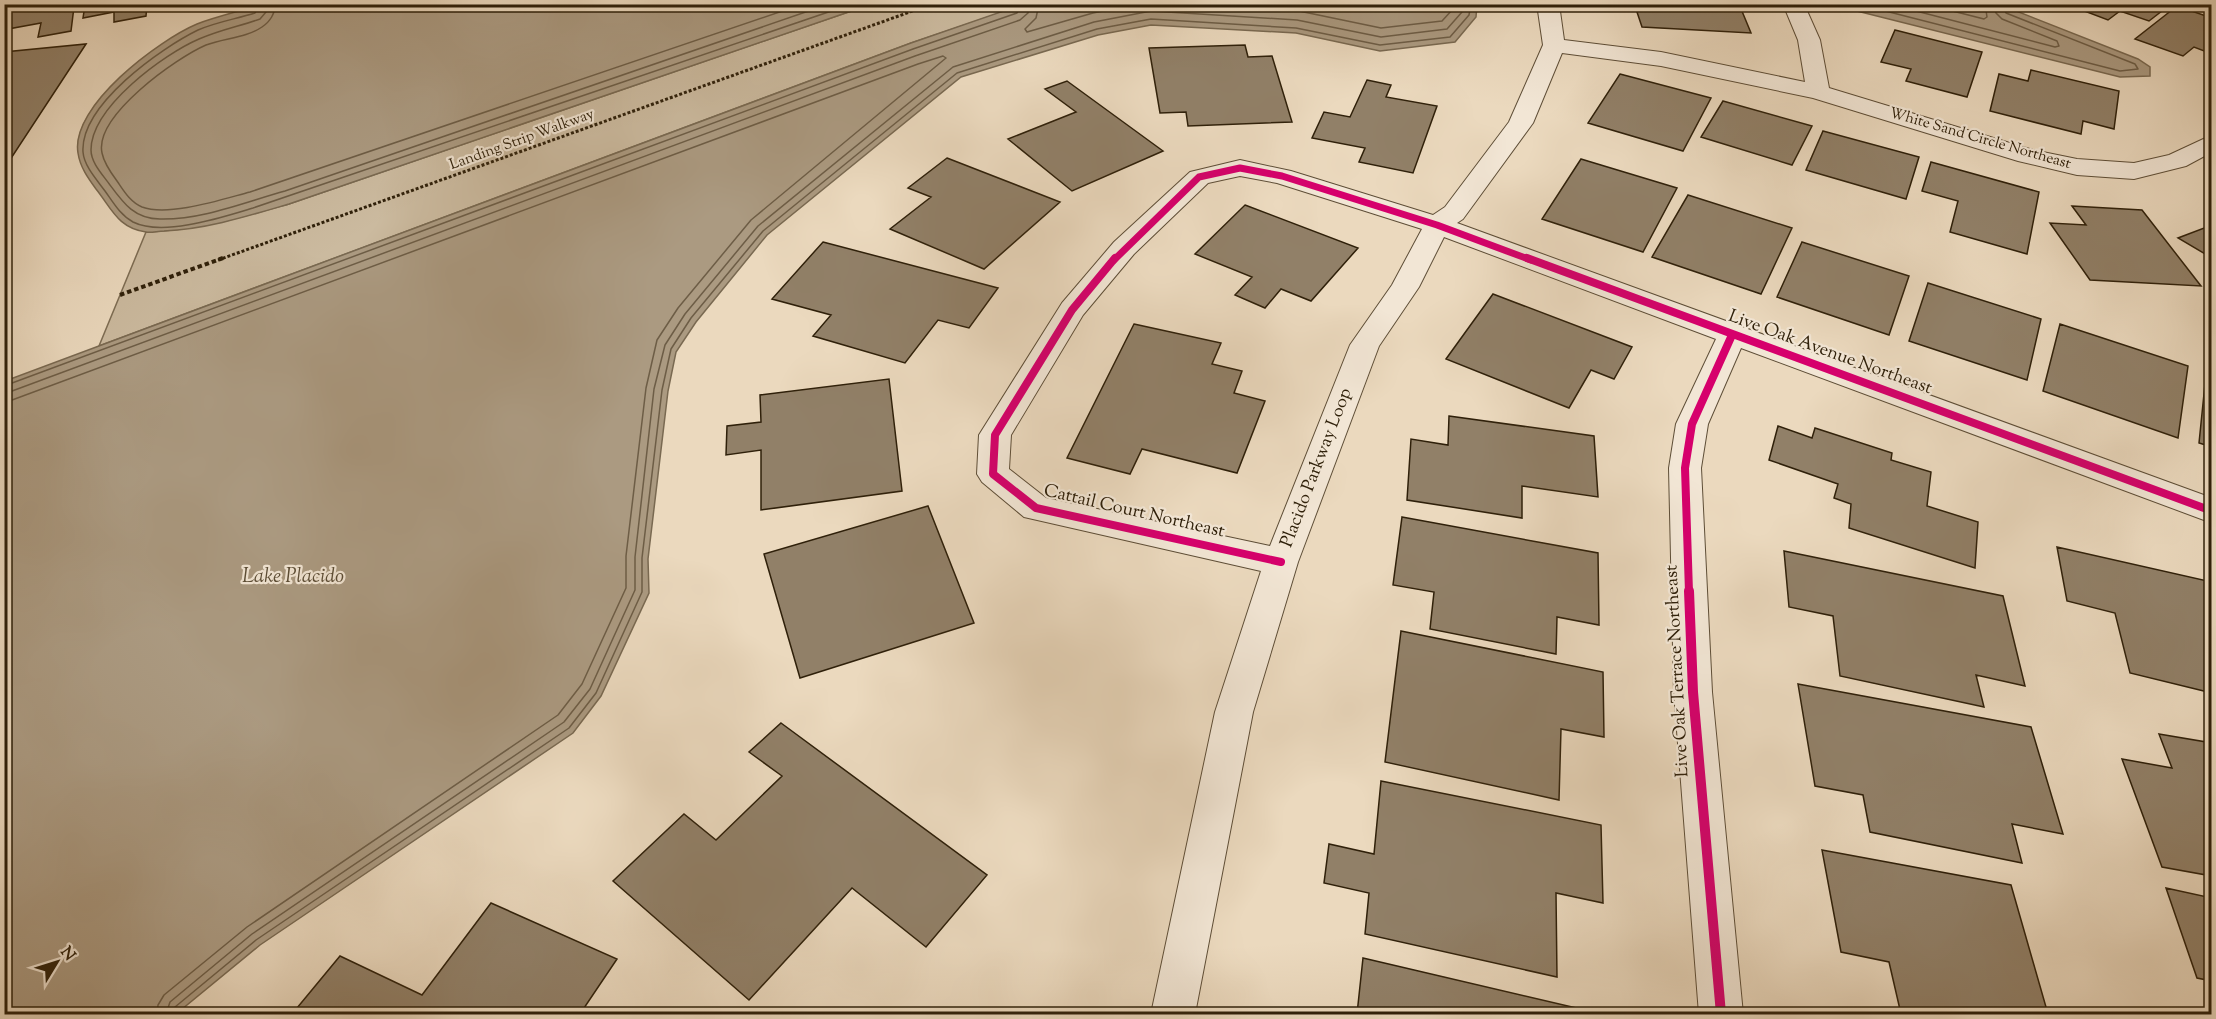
<svg xmlns="http://www.w3.org/2000/svg" width="2216" height="1019" font-family="'Sorts Mill Goudy',serif">
<style>
.green{fill:#cbba9f;stroke:#7d6d54;stroke-width:1.5}
.water{fill:#ab9a81;stroke:#796951;stroke-width:1.5}
.lines{fill:none;stroke-linecap:round;stroke-linejoin:round}
.shore{stroke:#6d5d46;stroke-width:1.5}
.building{fill:#918068;stroke:#2f200a;stroke-width:1.5}
.street-casing{stroke:#5e4e37;stroke-width:2}
.path-far1{stroke:#2f200a;stroke-width:3;stroke-dasharray:3 2;stroke-linecap:butt}
.path{stroke:#2f200a;stroke-width:4;stroke-dasharray:4.5 3;stroke-linecap:butt}
.street{fill:#f2e6d5;fill-rule:evenodd}
.cycleway-far2-casing{stroke:#f2e6d5;stroke-width:10}
.cycleway-far1-casing{stroke:#f2e6d5;stroke-width:12}
.cycleway-casing{stroke:#f2e6d5;stroke-width:14}
.cycleway-far2{stroke:#d6006c;stroke-width:7}
.cycleway-far1{stroke:#d6006c;stroke-width:8}
.cycleway{stroke:#d6006c;stroke-width:10}
.labels{text-anchor:middle;dominant-baseline:central;stroke-width:4.5;stroke-linejoin:round;paint-order:stroke}
.far-street-label{font-size:15px;fill:#2f200a;stroke:#f2e6d5}
.street-label{font-size:18px;fill:#2f200a;stroke:#f2e6d5}
.water-label{font-size:20px;font-style:italic;fill:#5a4b34;stroke:#f2e6d5}
</style>
<rect width="100%" height="100%" fill="#ebd9be"/>
<filter id="stains"><feTurbulence type="fractalNoise" baseFrequency=".00333" numOctaves="4"/><feColorMatrix values="0 0 0 0 .2 0 0 0 0 .09 0 0 0 0 .02 0 0 0 .5 -.17"/></filter>
<radialGradient id="worn" r=".72"><stop offset=".6" stop-color="#630" stop-opacity="0"/><stop offset="1" stop-color="#630" stop-opacity=".3"/></radialGradient>
<!-- green -->
<path class="green" d="M869 5H1024L911 43 99 346 146 232C198 230 239 218 289 204Z"/>
<!-- water -->
<path class="water" d="M263 4H869V5L289 204C248 216 207 229 164 231 158 231 151 233 146 232 118 228 112 209 96 189 88 178 80 167 78 153 70 106 159 40 197 24 218 16 241 11 263 4Z
M1024 4 1477 5 1476 17 1455 42 1380 51 1296 33 1151 25 1098 35 961 77 767 235 696 322 676 352 668 391 648 559 649 593 601 696 573 733 260 945 176 1014H5V381L911 43Z
M1833 5H2001L2138 59 2150 67V76L2120 77Z"/>
<g class="lines">
<!-- shore -->
<path class="shore" d="M260 4 255 13C236 19 216 22 198 30 161 48 80 105 83 152 84 166 97 180 105 191 113 202 120 215 133 222 163 237 223 217 253 208L852 4
M267 4 266 12 260 19C240 26 219 30 199 39 164 54 91 107 91 150 91 163 103 175 110 185 124 204 135 219 160 219 202 220 245 202 285 191L829 4
M276 4C274 14 271 21 262 27 246 38 224 38 206 45 176 58 94 116 102 153 104 163 111 173 117 181 124 191 130 202 142 207 169 217 223 199 250 192L803 4
M1039 4 1036 18 1025 29 1027 32 1093 13 1138 4
M1209 4 1299 11 1381 28 1442 21 1453 9 1454 4
M1858 4 2120 71 2138 69 2135 64 2006 13 2002 4
M1889 4 2055 47 2059 46 2057 41 2002 19 1996 13 1994 4
M1925 4 1984 19 1987 17 1985 4
M4 386 913 49 1017 13 1022 4
M4 394 915 56 1020 20 1028 13 1030 4
M4 403 918 64 943 56 946 58 751 220 678 308 657 340 646 388 626 556V588L582 684 558 715 247 927 164 995 158 1005 157 1014
M166 1014 170 1002 252 934 564 722 590 689 635 590V557L654 389 665 345 685 314 758 226 953 67 1094 22 1151 11 1297 20 1381 37 1447 29 1462 12 1463 4
M173 1014 175 1007 256 940 569 728 596 693 642 592V558L662 390 671 349 691 318 763 231 957 73 1097 29 1151 19 1296 28 1380 45 1450 37 1469 15 1471 4"/>
</g>
<!-- building -->
<path class="building" d="M13 4H79L74 7 71 31 38 37 41 23 8 29Z
M79 4H147L146 16 114 22V12L83 18 85 5Z
M1660 4H1739L1751 33 1642 27 1635 6 1661 7Z
M2066 4H2171L2149 21 2120 11 2108 20Z
M2177 6 2212 18V54L2194 47 2183 56 2135 39Z
M1895 30 1982 52 1967 97 1906 81 1911 69 1881 62Z
M86 44 4 169V52Z
M1245 45 1248 57 1272 56 1292 122 1188 126 1186 112 1160 113 1149 48Z
M2031 70 2119 91 2114 129 2083 121 2081 134 1990 111 1999 74 2028 81Z
M1620 74 1711 98 1683 151 1588 123Z
M1367 80 1391 85 1386 97 1437 106 1413 173 1359 162 1365 148 1312 138 1324 112 1350 117Z
M1067 81 1163 151 1072 191 1008 139 1076 112 1045 89Z
M1723 101 1812 126 1792 165 1701 137Z
M1823 131 1919 157 1906 199 1806 170Z
M947 158 1060 202 984 269 890 229 931 197 908 188Z
M1581 159 1677 188 1643 252 1542 219Z
M1931 162 2039 192 2027 254 1950 232 1958 201 1922 191Z
M1688 195 1792 228 1761 294 1652 257Z
M1245 205 1358 248 1311 301 1281 289 1265 308 1235 295 1252 277 1195 254Z
M2072 206 2142 210 2201 286 2090 280 2050 223 2086 225Z
M2212 225V258L2178 238Z
M823 242 998 288 969 328 938 320 905 363 813 336 831 315 772 299Z
M1802 242 1909 276 1889 335 1777 297Z
M1928 283 2041 319 2027 380 1909 341Z
M1493 294 1632 347 1614 379 1591 370 1569 408 1446 359Z
M1134 324 1221 343 1212 364 1242 371 1234 393 1265 401 1237 473 1142 449 1130 474 1067 458Z
M2060 324 2188 366 2178 438 2043 391Z
M2206 374 2212 375V447L2199 443Z
M889 379 902 491 761 510V450L726 455 727 426 761 422 760 395Z
M1449 416 1594 436 1598 497 1522 486V518L1407 500 1411 439 1448 445Z
M1778 426 1812 438 1815 428 1892 453 1891 460 1931 472 1927 506 1978 522 1975 568 1849 528 1851 504 1834 498 1838 484 1769 460Z
M928 506 974 623 800 678 764 554Z
M1402 517 1598 553 1599 625 1557 617 1556 654 1430 629 1434 592 1393 585Z
M2057 547 2212 582V693L2130 673 2115 613 2067 601Z
M1784 551 2003 596 2025 686 1976 675 1984 707 1840 676 1833 616 1789 607Z
M1401 631 1603 672 1604 737 1561 729 1559 800 1385 762Z
M1798 684 2031 727 2063 834 2012 824 2022 863 1870 832 1863 795 1815 786Z
M781 723 987 875 926 947 852 888 749 1000 613 881 684 814 716 840 782 776 749 752Z
M2159 734 2212 743V876L2162 867 2122 759 2172 768Z
M1381 781 1601 825 1603 903 1556 893 1557 977 1365 934 1369 893 1324 883 1329 844 1374 854Z
M1822 850 2011 885 2048 1014H1901L1889 962 1841 952Z
M2166 888 2212 898V981L2197 978Z
M491 903 617 959 580 1014H292L340 956 422 995Z
M1363 958 1602 1014H1357Z"/>
<g class="lines">
<!-- street casing -->
<g class="street-casing">
<path id="street" d="M1537 4H1559L1564 40 1661 52 1805 82 1798 40 1783 4H1804L1820 40 1829 88 2033 150 2077 159 2134 163 2169 155 2212 135V152L2186 166 2134 179 2077 175 2018 161 1813 98 1661 66 1562 53 1533 123 1463 219 1457 223 2212 498V523L1741 348 1708 424 1701 468 1712 692 1743 1014H1699L1674 692 1669 468 1676 424 1716 339 1444 237 1419 287 1379 346 1298 562 1253 712 1195 1014H1151L1215 712 1261 571 1024 517 982 482 977 474 979 435 1062 303 1114 242 1190 172 1240 160 1291 171 1433 215 1445 207 1509 122 1543 45ZM1240 176 1277 183 1422 229 1392 285 1350 345 1270 546 1046 498 1009 469 1011 435 1083 315 1134 254 1208 183Z"/>
</g>
<!-- path-far1 -->
<path class="path-far1" d="M218 260 932 4"/>
<!-- path -->
<path class="path" d="M120 295 223 258"/>
<!-- street -->
<use href="#street" class="street"/>
<!-- cycleway-far2 casing -->
<g class="cycleway-far2-casing">
<path id="cycleway-far2" d="M1114 260 1199 177 1240 168 1282 176 1437 225 1531 260"/>
</g>
<!-- cycleway-far1 casing -->
<g class="cycleway-far1-casing">
<path id="cycleway-far1" d="M1115 258 1072 310 995 435 993 474 1036 508 1281 562
M1527 258 2212 511
M1689 592 1685 468 1692 424 1732 335"/>
</g>
<!-- cycleway casing -->
<g class="cycleway-casing">
<path id="cycleway" d="M1689 591 1693 692 1721 1014"/>
</g>
<!-- cycleway-far2 -->
<use href="#cycleway-far2" class="cycleway-far2"/>
<!-- cycleway-far1 -->
<use href="#cycleway-far1" class="cycleway-far1"/>
<!-- cycleway -->
<use href="#cycleway" class="cycleway"/>
</g>
<g class="labels">
<!-- far-street labels -->
<g class="far-street-label">
<text transform="translate(1980 139) rotate(16)">White Sand Circle Northeast</text>
<text transform="translate(522 140) rotate(-20)">Landing Strip Walkway</text>
</g>
<!-- street labels -->
<g class="street-label">
<text transform="translate(1830 353) rotate(20)">Live Oak Avenue Northeast</text>
<text transform="translate(1317 468) rotate(-69)">Placido Parkway Loop</text>
<text transform="translate(1134 512) rotate(13)">Cattail Court Northeast</text>
<text transform="translate(1678 671) rotate(-93)">Live Oak Terrace Northeast</text>
</g>
<!-- water labels -->
<g class="water-label">
<text x="293" y="577">Lake Placido</text>
</g>
</g>
<!-- margin -->
<rect width="2216" height="1019" fill="none" stroke="#ebd9be" stroke-width="24"/>
<rect x="6" y="6" width="2204" height="1007" fill="none" stroke="#2f200a" stroke-width="3"/>
<rect x="12" y="12" width="2192" height="995" fill="none" stroke="#2f200a" stroke-width="1.5"/>
<!-- north arrow -->
<g transform="translate(57 962) rotate(52)" stroke="#f2e6d5" stroke-width="4.5" paint-order="stroke">
<path d="M0-4.5L10 22L0 15L-10 22Z" fill="#2f200a"/>
<text y="-9" font-size="16" font-weight="bold" text-anchor="middle" fill="#2f200a">N</text>
</g>
<rect width="100%" height="100%" filter="url(#stains)"/>
<rect width="100%" height="100%" fill="url(#worn)"/>
</svg>
